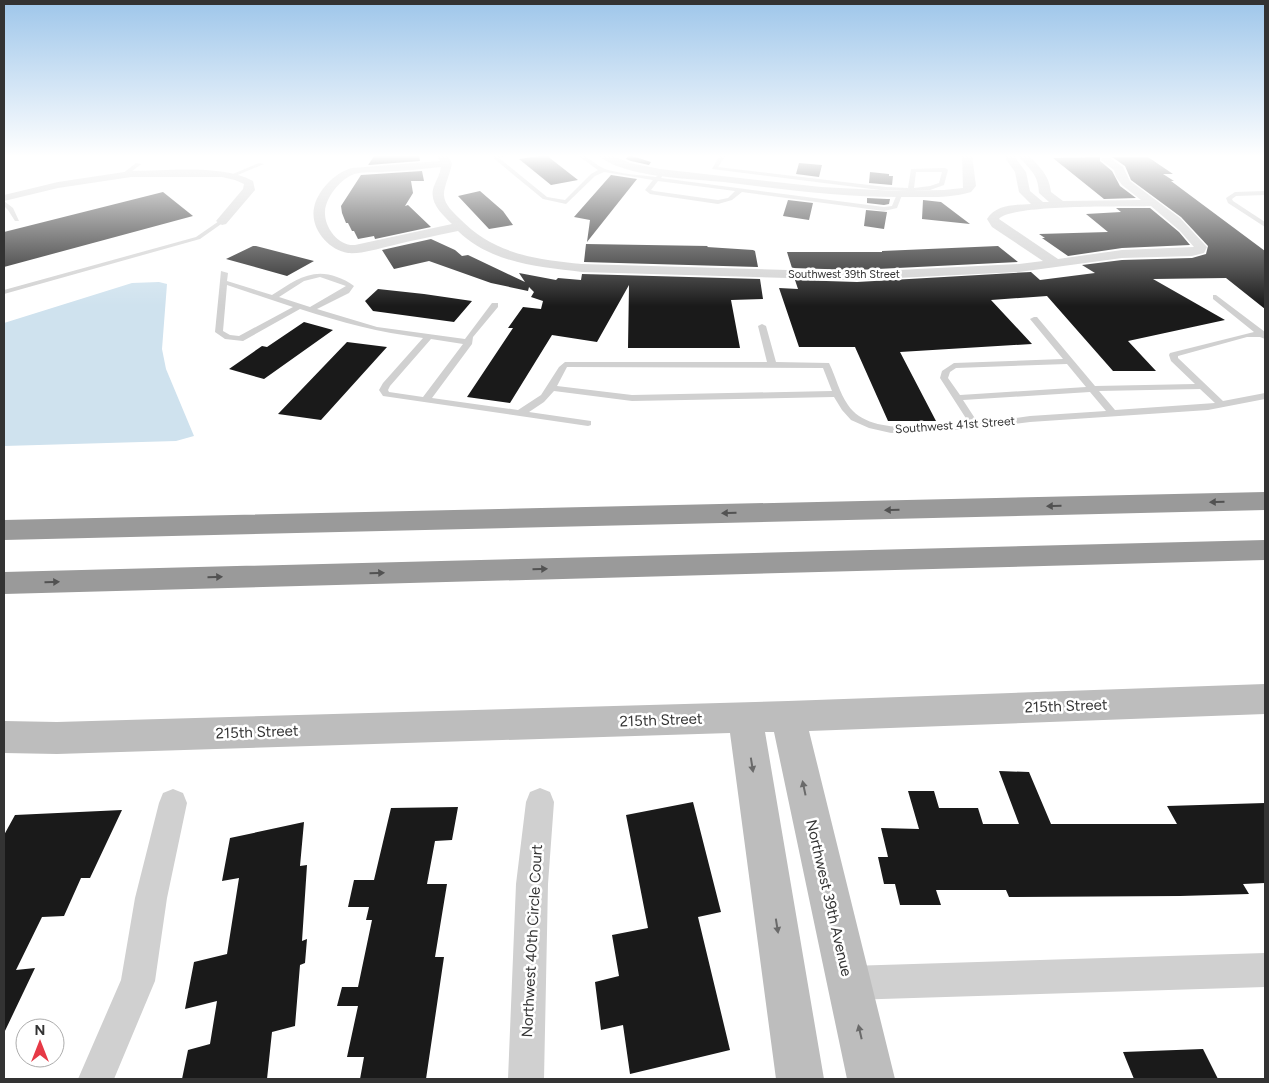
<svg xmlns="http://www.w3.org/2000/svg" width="1269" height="1083" font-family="Figtree,sans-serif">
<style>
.water{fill:#cfe2ee}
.building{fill:#1a1a1a}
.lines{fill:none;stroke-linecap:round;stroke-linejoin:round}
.lane{fill:#d0d0d0;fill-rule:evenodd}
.street{fill:#d0d0d0;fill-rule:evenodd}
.secondary{fill:#bdbdbd;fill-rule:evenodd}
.highway{fill:#9a9a9a;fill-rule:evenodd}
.oneway{fill:#525252}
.oneway2{fill:#6a6a6a}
.labels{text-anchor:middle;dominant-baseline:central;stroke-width:5;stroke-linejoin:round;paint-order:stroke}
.far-street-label{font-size:11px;fill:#333;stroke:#fff}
.street-label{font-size:12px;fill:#333;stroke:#fff}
.near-street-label{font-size:15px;fill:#333;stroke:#fff}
</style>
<rect width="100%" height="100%" fill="#fff"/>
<!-- water -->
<path class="water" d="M159 282 167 284 162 349 166 369 194 436 176 441 4 446V323L132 283Z"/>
<!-- building -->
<path class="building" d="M375 155H419L420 161 368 165Z
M546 155 578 180 551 185 519 159Z
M629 155 651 162 649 165 631 161 626 159Z
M1100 157V161L1112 171 1120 186 1136 198 1104 199 1053 158Z
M1112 157H1148L1173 174H1163L1174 181H1171L1265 251V309L1226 278 1153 279 1225 320 1128 341 1156 371H1113L1047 296 991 300 1032 344 900 352 936 421H888L855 347H799L779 288 798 289 795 280 857 282 1031 272 1040 280 1095 273 1082 265 1122 260 1192 258 1206 254 1208 246 1181 217 1131 180 1125 166Z
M799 163 822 165 819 177 796 174Z
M422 171 424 181H411L413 193 405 206 408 205 431 227 375 239 374 236 358 239 354 231H352L348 223H346L342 213 341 206 361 175Z
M870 172 889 174V176H893L892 185 869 183Z
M611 175 637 179 587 242 590 220 574 217Z
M480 191 503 211 513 225 489 229 458 196Z
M163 192 193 216 4 267V232Z
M867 198 887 199H890L889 204 884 205 867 203Z
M788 200 813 203 809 220 783 216Z
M923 200 941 202 970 224 922 219Z
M1116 208H1150L1179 232 1190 245 1122 248 1068 256 1042 238H1045L1039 234 1108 232 1086 214 1121 212Z
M866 210 887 212 884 229 864 226Z
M431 239 455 250 462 256 468 255 525 282 519 273 556 280 558 278 581 280 582 274 760 279 763 299 731 300 740 348H628L629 285 597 342 552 335 510 403 467 397 513 328H508L523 307 541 309 543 301 531 297 534 292 529 287 528 291 491 283 429 261 394 269 382 250Z
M586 244 708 246 707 247 753 250 755 251 758 267 584 262Z
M253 246H256L314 261 287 276 226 259Z
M998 246 1018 262 857 270 792 268 787 252H882V251Z
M378 289 424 294 472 301 454 322 373 311 365 301Z
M304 322 333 330 264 379 229 369 262 346 267 347Z
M347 342 387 347 321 420 278 414Z
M999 771 1029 772 1051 824H1177L1167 806 1265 803V883L1243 884 1249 894 1180 896 1009 897 1006 890H936L941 905H900L895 884H884L878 857H888L881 828 919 829 908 791H934L939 808H978L983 824H1019Z
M693 802 721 912 698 917 730 1050 630 1074 623 1025 601 1030 595 982 619 976 612 935 648 928 626 815Z
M458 807 452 840 435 841 427 884H447L435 957H444L426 1079H360L364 1057H347L358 1006H337L342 987H358L372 920H366L369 907H348L354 880H374L391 808Z
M122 810 90 878H81L64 916 42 917 16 970 35 968 4 1033V835L15 815Z
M304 822 300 866 307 865 302 941 307 939 305 963 300 965 295 1026 272 1032 267 1079H182L188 1050 210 1044 217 1001 185 1009 194 962 227 954 239 878 222 881 230 838Z
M1203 1049 1218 1079H1134L1123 1052Z"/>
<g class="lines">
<!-- lane -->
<path class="lane" d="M498 155H511L499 158 547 197 565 200 591 174 598 170 577 155C588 155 595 165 605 169 621 174 639 175 656 177L660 173 663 175 661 178 884 207 892 206 897 194 902 195 897 208 884 211 742 192 732 200 718 204 650 194 645 190 653 180 604 172 595 176 566 204 543 199 492 157ZM658 181 735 191 728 198 718 200 654 191 651 190Z
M720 155H726L718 167 886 187 908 188 911 169 945 168 948 170 944 185 930 190 913 191 914 194 911 196 907 191 880 190 712 169ZM916 172H942L939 183 930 186 914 188Z
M136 163 141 164 126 176H122V174Z
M259 163 264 164 233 177 228 176Z
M1265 191V195L1236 196 1232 199 1233 201 1265 222V227L1228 203 1226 198 1235 192Z
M4 201 13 208 19 221H15L8 210 4 206Z
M222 219 225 221 224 222 200 239 4 294V290L196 237Z
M221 271 228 273 227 281 272 295C293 282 311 267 337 277 343 279 349 282 354 286L349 293 317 309 377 327 465 339 492 303H498V307L473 337 472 344 432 398 518 410 541 395 559 367 565 362H767L758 326 762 324 766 326 776 362 829 363C836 377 839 392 848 405 870 438 935 425 969 423L940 378 942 371 954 363 1063 359 1030 319 1034 317H1037L1095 386 1195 384 1171 361 1169 355 1170 353 1254 332 1213 299V295H1216L1265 332V339L1260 337H1247L1178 356V358L1223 401 1265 393V399L1208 410 1030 422 975 429 891 433 869 428 851 420 842 410 834 397 632 401 554 391 544 402 529 412 591 421V425L588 426 383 396 379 390 383 383 423 338C378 332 343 323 300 309L243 341 225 339 215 332ZM320 277 346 286 310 307 279 297 304 281ZM227 285 293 307 239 336 230 335 223 331ZM431 339 463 344 423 397 389 392 388 390 390 386ZM1067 364 1086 387 960 395 948 378 950 372 956 368ZM567 367 823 368 832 391 632 395 557 386ZM1200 389 1215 403 1115 410 1099 391ZM1090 392 1106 411 1030 416 978 423 963 400Z"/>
<!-- street -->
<path class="street" d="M437 155H447L452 163C451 172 443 188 444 196 445 205 453 212 459 218 494 254 533 259 582 264L857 272 1019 264 1043 261 992 227 987 219C996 204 1015 205 1031 204L1019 192 1015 172 1003 155H1013L1026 172 1030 191 1043 202H1049L1039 193C1038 172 1029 170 1018 155H1028C1040 167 1049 175 1051 192L1063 201 1141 200 1122 185 1116 177 1114 170 1101 160 1102 158H1110L1123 167 1130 181 1180 218 1207 247 1204 253 1192 256 1122 258 1019 272 857 280 582 272C538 267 491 263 458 231 435 236 413 240 390 246 377 249 362 254 348 253 329 250 310 229 314 208 317 191 335 172 352 168L440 161ZM441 167C440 174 437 179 434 186 428 202 442 214 452 224L355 245C338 246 324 227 325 211 326 197 340 180 352 175 361 171 374 173 383 172 402 171 422 169 441 167ZM1151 206 1180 231 1194 247 1122 250 1058 259 999 219C1010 204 1127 207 1151 206Z
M599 155H611L630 163 660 169 821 187 897 191 944 190 963 188 962 155H972L976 186 971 192C951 198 931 197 910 197 848 198 786 190 724 182 694 179 619 177 599 155Z
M131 171C167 171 222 164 253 181L255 190 226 224 222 225 216 221 243 189 244 184 235 180 222 177H131L58 188 4 201V195L58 182Z
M540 788 550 792 554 802 548 884 544 1079H508L516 884 526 802 530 792Z
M173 789 183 793 187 803 167 898 155 981 114 1079H78L121 980 135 898 159 803 163 793Z
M1265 953V987L849 1000 837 995 832 983 837 971 849 966Z"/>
<!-- secondary -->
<path class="secondary" d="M1265 684V714L809 731 895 1079H847L774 732H765L824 1079H776L730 733 57 754 4 753V721L57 722 788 701Z"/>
<!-- highway -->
<path class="highway" d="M1265 492V510L4 540V520Z
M1265 540V560L4 594V572Z"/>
</g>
<!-- one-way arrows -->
<defs><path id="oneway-solid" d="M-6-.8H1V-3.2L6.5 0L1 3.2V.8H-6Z" transform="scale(1.25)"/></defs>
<g class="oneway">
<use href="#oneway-solid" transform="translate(1217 502) rotate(179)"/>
<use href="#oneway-solid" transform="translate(1054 506) rotate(179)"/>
<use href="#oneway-solid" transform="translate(892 510) rotate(179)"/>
<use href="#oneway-solid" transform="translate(729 513) rotate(179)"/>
<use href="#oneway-solid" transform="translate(540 569) rotate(-2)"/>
<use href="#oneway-solid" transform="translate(377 573) rotate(-2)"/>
<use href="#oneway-solid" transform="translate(215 577) rotate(-2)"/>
<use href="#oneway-solid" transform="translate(52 582) rotate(-2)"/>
</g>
<g class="oneway2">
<use href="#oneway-solid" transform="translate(752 765) rotate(81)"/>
<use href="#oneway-solid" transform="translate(804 788) rotate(-102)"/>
<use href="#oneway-solid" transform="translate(777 926) rotate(81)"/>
<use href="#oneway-solid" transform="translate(860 1032) rotate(-103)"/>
</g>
<!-- sky -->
<linearGradient id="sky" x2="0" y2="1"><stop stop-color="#9ec6ea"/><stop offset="0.51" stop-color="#fff"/><stop offset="1" stop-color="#fff" stop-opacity="0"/></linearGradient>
<rect width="1269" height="306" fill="url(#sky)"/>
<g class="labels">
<!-- far-street labels -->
<g class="far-street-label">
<text x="844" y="274">Southwest 39th Street</text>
</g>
<!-- street labels -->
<g class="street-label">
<text transform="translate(955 425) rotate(-4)">Southwest 41st Street</text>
</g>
<!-- near-street labels -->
<g class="near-street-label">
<text transform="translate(1066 706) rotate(-2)">215th Street</text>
<text transform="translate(661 720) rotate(-2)">215th Street</text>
<text transform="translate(257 732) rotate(-2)">215th Street</text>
<text transform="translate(829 898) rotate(77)">Northwest 39th Avenue</text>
<text transform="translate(532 941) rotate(-87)">Northwest 40th Circle Court</text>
</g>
</g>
<!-- border -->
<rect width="1269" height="1083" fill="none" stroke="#333333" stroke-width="10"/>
<!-- north arrow -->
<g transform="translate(40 1043)"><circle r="24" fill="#ffffff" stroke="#adadad"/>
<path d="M0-4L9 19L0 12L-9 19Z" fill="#e63946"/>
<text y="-8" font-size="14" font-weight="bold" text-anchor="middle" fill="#333333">N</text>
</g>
</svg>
